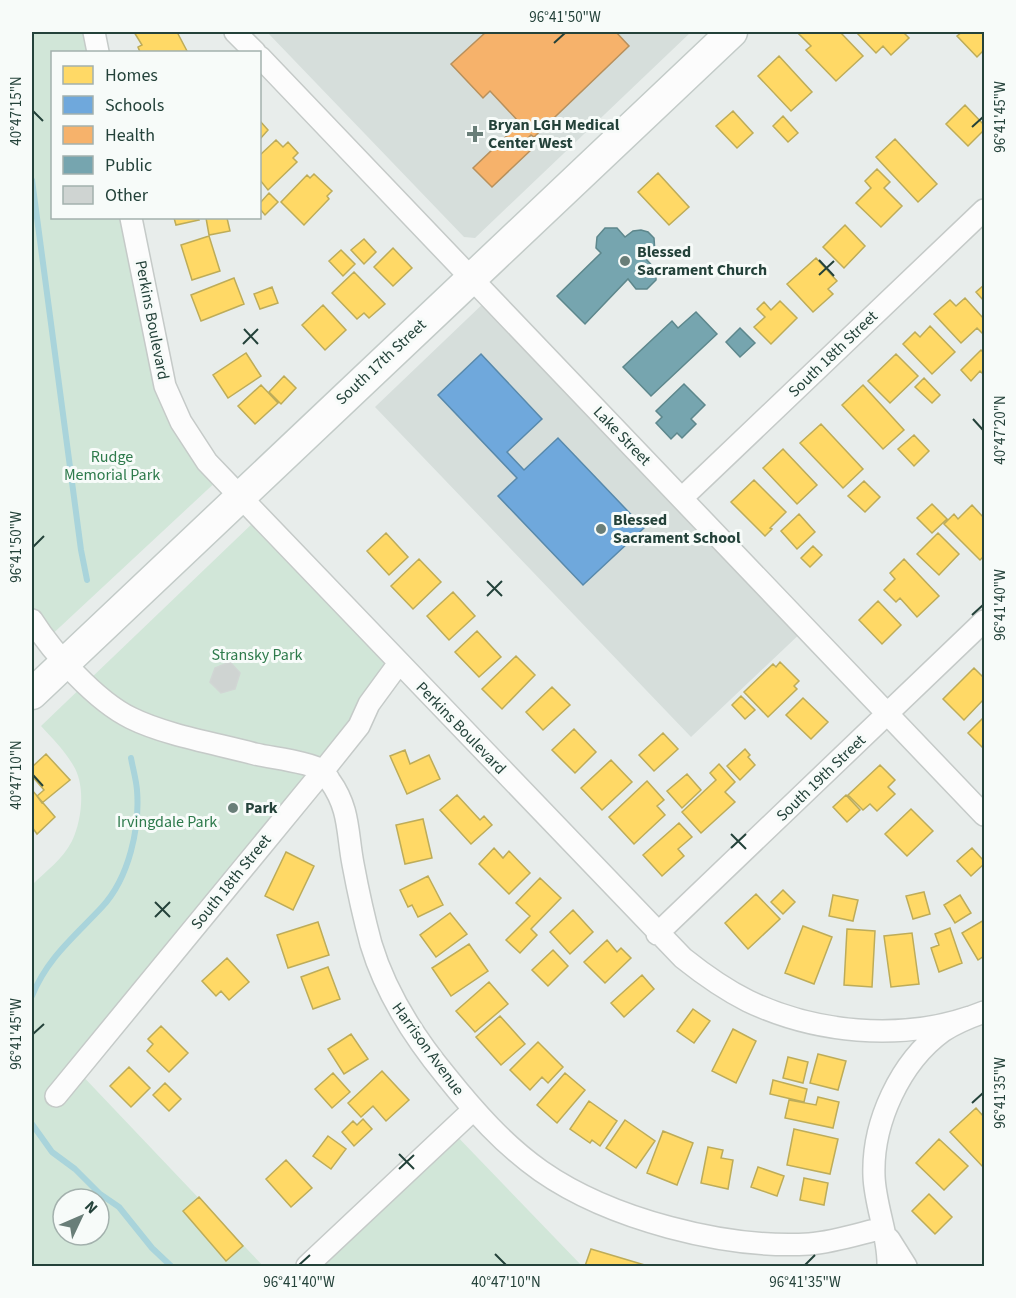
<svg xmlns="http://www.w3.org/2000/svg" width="1016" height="1298" font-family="'Source Sans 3',sans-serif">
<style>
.built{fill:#d6dedb}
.green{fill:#d1e6d8;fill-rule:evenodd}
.homes{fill:#ffd966;stroke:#bdac59;stroke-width:1.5}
.schools{fill:#6fa8dc;stroke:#5889ab;stroke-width:1.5}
.health{fill:#f6b26b;stroke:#b7905c;stroke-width:1.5}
.public{fill:#76a5af;stroke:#5d878c;stroke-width:1.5}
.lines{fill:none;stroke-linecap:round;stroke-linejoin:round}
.stream{stroke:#a9d4db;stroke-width:6}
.building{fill:#cfd4d2;stroke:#d1d6d4;stroke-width:1.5}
.street-casing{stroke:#c5cac8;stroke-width:24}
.secondary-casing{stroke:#c3cbc8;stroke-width:33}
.street{stroke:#fcfcfc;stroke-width:21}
.secondary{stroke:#fcfcfc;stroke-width:30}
.ticks{fill:none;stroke:#24423a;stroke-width:2}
.poi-dot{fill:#697e78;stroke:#f7fbf9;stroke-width:2}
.labels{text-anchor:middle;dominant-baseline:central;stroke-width:6;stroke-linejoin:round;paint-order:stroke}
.poi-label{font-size:16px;font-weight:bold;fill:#24423a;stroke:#f7fbf9;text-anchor:start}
.street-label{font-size:16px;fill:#24423a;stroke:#f7fbf9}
.park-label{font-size:16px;fill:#2d7a4b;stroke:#f7fbf9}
.neatline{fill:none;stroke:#24423a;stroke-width:2}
.ticks-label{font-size:15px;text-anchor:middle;fill:#24423a}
</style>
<rect width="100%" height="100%" fill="#e8edeb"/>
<!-- built -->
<path class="built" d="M267 32H691L475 238 464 237Z
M489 298 806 628 691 737 375 407Z"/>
<!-- green -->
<path class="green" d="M32 32H94L98 52H52V218H131L165 386 221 477 46 640 32 620Z
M259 517 399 663 77 1070 263 1266H32V885C45 872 63 859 72 841 82 820 86 785 73 765 65 751 52 738 41 726ZM63 1199H99V1235H63Z
M451 1130 582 1266H307Z"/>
<!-- homes -->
<path class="homes" d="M134 32H177L187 51 184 52H140L138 47 142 45Z
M802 32H840L863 56 836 81 806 50 811 46 799 34Z
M856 32H903L909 38 891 55 883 46 876 53Z
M962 32H984V50L977 57 957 36Z
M779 56 812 92 791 111 758 76Z
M965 105 984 125V130L968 146 946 124Z
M733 111 753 133 737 148 716 126Z
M783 116 798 133 788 142 773 126Z
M260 121 268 130 260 139Z
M895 139 937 184 918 202 876 157Z
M276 140 283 147 288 142 298 153 293 158 297 162 268 190 260 180V155Z
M877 169 890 182 884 188 902 206 881 227 856 203 871 188 865 181Z
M658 173 689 207 669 225 638 192Z
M314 174 332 191 327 196 329 199 304 225 281 202 307 175 310 178Z
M269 193 278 202 265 215 260 209V203Z
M174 218H198L199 220 176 225Z
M206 218H227L230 231 209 235Z
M845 225 865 246 844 268 823 247Z
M209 236 220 271 192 280 181 245Z
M364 239 376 252 364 264 351 250Z
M393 248 412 268 393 286 374 267Z
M341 250 355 264 343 276 329 261Z
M816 258 837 281 828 289 833 294 813 312 787 284Z
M354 272 385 304 369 318 364 313 357 319 332 293Z
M234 278 244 304 201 321 191 295Z
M984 285V301L976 292Z
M272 287 278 303 260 309 254 294Z
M965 298 984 319V332L983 334 977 328 961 343 934 314 950 300 956 306Z
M780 301 797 318 771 344 754 327 765 317 757 309 764 302 771 310Z
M323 305 346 330 325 350 302 325Z
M930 326 955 352 932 374 903 344 915 332 920 337Z
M981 350 984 353V375L980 371 971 381 961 370Z
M246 353 261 376 228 398 213 375Z
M896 354 918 376 890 403 868 381Z
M284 376 296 388 281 404 269 392Z
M924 378 940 395 932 403 915 387Z
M261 385 278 403 255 424 238 406Z
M863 385 904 430 883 449 842 405Z
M821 424 863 469 843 488 800 443Z
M914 435 929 451 914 466 898 449Z
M783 449 817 485 797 504 763 468Z
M754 480 786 512 770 528 772 529 765 536 731 502Z
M864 481 880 497 865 512 848 496Z
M932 504 947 519 932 533 917 518Z
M972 505 984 518V556L980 560 944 524 954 514 958 519Z
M799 514 815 532 797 549 781 531Z
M386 533 408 557 389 575 367 551Z
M938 533 959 554 939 575 917 554Z
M813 546 822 555 810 567 801 558Z
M419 559 441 582 413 609 391 586Z
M904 559 939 596 917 617 900 598 896 602 884 590 895 579 890 573Z
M453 592 475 616 449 640 427 616Z
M878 601 901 625 882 644 859 620Z
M477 631 501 657 479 677 455 652Z
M516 656 535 675 502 709 482 689Z
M780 662 799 681 794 686 797 689 768 717 744 692 773 664 776 667Z
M974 668 984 678V699L964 720 943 699Z
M552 687 570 705 543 730 526 712Z
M741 696 755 710 745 719 732 705Z
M803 698 828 722 811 739 786 715Z
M984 717V749L968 733Z
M574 729 596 752 575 773 552 750Z
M663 733 678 749 654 771 639 755Z
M745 749 750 755 748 757 755 765 740 780 727 766Z
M405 750 410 764 429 755 440 779 407 794 390 756Z
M46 754 70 780 42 803 37 796 44 790 32 776V767Z
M611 760 632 782 602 810 581 788Z
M719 764 735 782 725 792 735 802 701 833 682 812 716 780 710 773Z
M880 765 895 780 888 787 895 794 877 811 870 804 863 810 848 795Z
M687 774 701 790 682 808 667 791Z
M647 781 664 800 657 806 665 815 634 844 609 817Z
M32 790 55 817 37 834 32 827Z
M457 795 480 820 484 816 492 825 471 844 440 810Z
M846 795 860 810 847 822 833 807Z
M911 809 933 831 907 856 885 834Z
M423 819 432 858 405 864 396 825Z
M679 823 692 837 678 849 684 856 662 876 643 855Z
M494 848 503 858 509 851 530 873 509 894 479 864Z
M972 848 984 861V864L971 876 957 861Z
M286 852 314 866 293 910 265 896Z
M428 876 443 905 418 917 412 905 408 907 400 890Z
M540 878 561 898 531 929 537 935 520 953 506 940 530 916 516 903Z
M783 890 795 902 783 914 771 902Z
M924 892 930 914 913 919 906 896Z
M756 894 780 919 748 949 725 923Z
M833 895 858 900 853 921 829 916Z
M960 895 971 913 955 923 944 905Z
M573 910 593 932 570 954 550 932Z
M450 913 467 934 436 957 420 935Z
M984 920V956L978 960 962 933Z
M318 922 329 955 288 968 277 935Z
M803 926 832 937 814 984 785 973Z
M950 928 962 963 939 972 931 948 939 945 935 934Z
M847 929 875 931 872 987 844 985Z
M912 933 919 984 891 987 884 936Z
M607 940 617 952 621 948 631 958 605 983 584 962Z
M469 944 488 971 451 996 432 968Z
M553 950 568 966 548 986 532 970Z
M227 958 249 982 229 1000 221 991 216 996 202 981Z
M328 967 340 999 313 1009 301 977Z
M642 975 654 989 624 1017 611 1003Z
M489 982 508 1004 475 1032 456 1011Z
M693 1009 710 1021 694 1043 677 1031Z
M500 1016 525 1044 501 1065 476 1037Z
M161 1026 188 1053 169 1072 147 1051 153 1044 148 1039Z
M733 1029 756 1041 736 1083 712 1071Z
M351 1034 368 1059 344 1074 328 1049Z
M538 1042 563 1067 548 1083 542 1077 530 1090 510 1070Z
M818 1054 846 1061 838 1090 810 1083Z
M788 1057 808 1062 803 1083 783 1078Z
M129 1067 150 1088 131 1107 110 1086Z
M382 1071 409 1100 386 1121 373 1106 361 1117 348 1103Z
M333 1073 350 1092 332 1108 315 1089Z
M565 1073 585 1090 557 1123 537 1105Z
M773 1080 807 1089 804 1102 770 1094Z
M165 1083 181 1099 169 1111 153 1095Z
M818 1097 839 1102 833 1128 785 1118 789 1100 816 1105Z
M589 1101 617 1121 600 1146 592 1140 590 1143 570 1129Z
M976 1108 984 1117V1166L983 1167 950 1132Z
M363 1119 372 1129 354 1146 342 1132 353 1121 357 1125Z
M625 1120 655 1141 636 1168 606 1148Z
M794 1129 838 1139 830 1174 787 1165Z
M663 1131 693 1143 677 1185 647 1173Z
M328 1136 346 1149 331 1169 313 1156Z
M939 1139 968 1166 944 1190 916 1163Z
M708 1147 723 1150 721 1158 733 1160 728 1189 701 1183Z
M286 1160 312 1188 291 1207 266 1179Z
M758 1167 784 1176 777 1196 751 1187Z
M804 1178 828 1183 824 1205 800 1200Z
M929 1194 952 1217 935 1234 912 1211Z
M199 1197 243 1246 226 1261 183 1211Z
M591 1249 648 1266H585Z"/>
<!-- schools -->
<path class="schools" d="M481 354 542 419 507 452 524 470 558 438 644 528 583 585 498 496 517 478 438 395Z"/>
<!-- health -->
<path class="health" d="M486 32H616L629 46 534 137 531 135 525 141 532 149 492 187 473 168 512 131 511 129 519 122 490 91 483 98 451 64Z"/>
<!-- public -->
<path class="public" d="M605 228H617L625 237 633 231 641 230 648 232 654 238 655 253 647 260 656 270V280L647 289H636L628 279 585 324 557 296 601 253 596 248 597 237Z
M696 312 717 334 651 396 623 367 672 321 678 328Z
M740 328 755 343 740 357 726 342Z
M684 384 705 405 691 419 696 424 682 438 677 433 671 439 656 423 662 417 656 411Z"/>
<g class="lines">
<!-- stream -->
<path class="stream" d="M32 180 81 550 87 580
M32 996C47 958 75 936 102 907 129 878 140 828 137 790 136 779 133 769 131 758
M32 1124 52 1152 75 1169 100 1194 119 1207 152 1248 171 1266"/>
</g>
<!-- building -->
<path class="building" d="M230 662 240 673 235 689 221 693 210 682 215 668Z"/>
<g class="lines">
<!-- street casing -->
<g class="street-casing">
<path id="street" d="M94 32 98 52
M235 32 255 52
M260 57 984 815
M131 218 165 386 181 422 207 462 683 958C703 974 724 989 748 1001 815 1033 899 1041 970 1017
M682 498 984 210
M32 620C53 653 96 701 131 718 165 735 218 744 255 754 271 758 311 762 323 771 326 774 328 778 330 781 350 809 347 833 353 864 358 891 364 918 371 944 386 994 413 1036 446 1076 474 1111 504 1145 541 1171 610 1219 725 1249 809 1244 835 1242 858 1234 883 1228
M657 934 984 621
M56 1096 323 771 359 726 369 704 399 663
M889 1239 906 1266
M307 1266 473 1110
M888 1266C889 1236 875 1206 874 1176 872 1123 900 1062 943 1031 955 1023 970 1017 984 1012"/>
</g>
<!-- secondary casing -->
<g class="secondary-casing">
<path id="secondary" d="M32 694 732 32"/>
</g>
<!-- street -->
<use href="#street" class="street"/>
<!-- secondary -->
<use href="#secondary" class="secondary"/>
</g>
<!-- ticks -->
<path class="ticks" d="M554 43 565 33M33 111 43 121M972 127 983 117M819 260 834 276M819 275 834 261M244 329 258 344M243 344 258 329M973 419 983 430M33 547 44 536M487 581 502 596M487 596 502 581M972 615 983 605M33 775 43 786M731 834 746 849M731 848 746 834M155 902 170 917M155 917 170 902M33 1034 44 1024M972 1103 983 1093M399 1154 414 1169M399 1169 414 1155M495 1254 506 1265M299 1265 310 1255M805 1265 815 1255"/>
<!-- markers -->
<g class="poi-dot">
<path d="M472 125h6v6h6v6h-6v6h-6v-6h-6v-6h6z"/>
<circle cx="625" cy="261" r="6"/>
<circle cx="601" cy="529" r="6"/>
<circle cx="233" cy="808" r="6"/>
</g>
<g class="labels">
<!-- poi labels -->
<g class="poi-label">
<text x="488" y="125">Bryan LGH Medical<tspan x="488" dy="18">Center West</tspan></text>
<text x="637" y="252">Blessed<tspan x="637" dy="18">Sacrament Church</tspan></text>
<text x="613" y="520">Blessed<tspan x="613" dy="18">Sacrament School</tspan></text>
<text x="245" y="808">Park</text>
</g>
<!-- street labels -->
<g class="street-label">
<text transform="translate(152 320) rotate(79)">Perkins Boulevard</text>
<text transform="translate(833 354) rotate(-44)">South 18th Street</text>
<text transform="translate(381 362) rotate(-43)">South 17th Street</text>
<text transform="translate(622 436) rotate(46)">Lake Street</text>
<text transform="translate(461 728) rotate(46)">Perkins Boulevard</text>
<text transform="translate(821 778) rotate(-44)">South 19th Street</text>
<text transform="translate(231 882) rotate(-51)">South 18th Street</text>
<text transform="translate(428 1049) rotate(54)">Harrison Avenue</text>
</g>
<!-- park labels -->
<g class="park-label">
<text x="112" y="457">Rudge<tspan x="112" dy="18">Memorial Park</tspan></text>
<text x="257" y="655">Stransky Park</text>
<text x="167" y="822">Irvingdale Park</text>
</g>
</g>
<!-- border -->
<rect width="1016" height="1298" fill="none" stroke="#f7fbf9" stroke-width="66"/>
<!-- legend -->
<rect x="51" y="51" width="210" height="168" fill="#f7fbf9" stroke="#a3b1ad" stroke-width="1.5"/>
<rect x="63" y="66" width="30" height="18" fill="#ffd966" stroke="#a3b1ad" stroke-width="1.5"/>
<text x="105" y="81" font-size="18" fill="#24423a">Homes</text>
<rect x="63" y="96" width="30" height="18" fill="#6fa8dc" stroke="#a3b1ad" stroke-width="1.5"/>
<text x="105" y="111" font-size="18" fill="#24423a">Schools</text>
<rect x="63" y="126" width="30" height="18" fill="#f6b26b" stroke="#a3b1ad" stroke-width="1.5"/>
<text x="105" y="141" font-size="18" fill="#24423a">Health</text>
<rect x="63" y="156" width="30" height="18" fill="#76a5af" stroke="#a3b1ad" stroke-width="1.5"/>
<text x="105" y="171" font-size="18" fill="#24423a">Public</text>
<rect x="63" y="186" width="30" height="18" fill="#cfd4d2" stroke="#a3b1ad" stroke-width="1.5"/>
<text x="105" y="201" font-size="18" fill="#24423a">Other</text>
<!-- north arrow -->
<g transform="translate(81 1217) rotate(46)"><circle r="28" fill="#f7fbf9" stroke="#a3b1ad" stroke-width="1.5"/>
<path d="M0-4.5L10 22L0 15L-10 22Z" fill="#697e78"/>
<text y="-9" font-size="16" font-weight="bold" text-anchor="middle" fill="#24423a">N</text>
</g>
<rect x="33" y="33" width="950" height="1232" class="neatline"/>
<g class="ticks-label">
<text x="565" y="22">96°41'50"W</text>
<text transform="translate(16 111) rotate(-90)" y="5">40°47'15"N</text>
<text transform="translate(1000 117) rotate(-90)" y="5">96°41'45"W</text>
<text transform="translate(1000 430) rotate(-90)" y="5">40°47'20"N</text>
<text transform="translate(16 547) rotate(-90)" y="5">96°41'50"W</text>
<text transform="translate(1000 605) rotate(-90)" y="5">96°41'40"W</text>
<text transform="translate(16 775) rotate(-90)" y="5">40°47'10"N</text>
<text transform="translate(16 1034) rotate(-90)" y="5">96°41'45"W</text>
<text transform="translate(1000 1093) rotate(-90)" y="5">96°41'35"W</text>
<text x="299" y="1287">96°41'40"W</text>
<text x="506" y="1287">40°47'10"N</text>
<text x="805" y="1287">96°41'35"W</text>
</g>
</svg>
